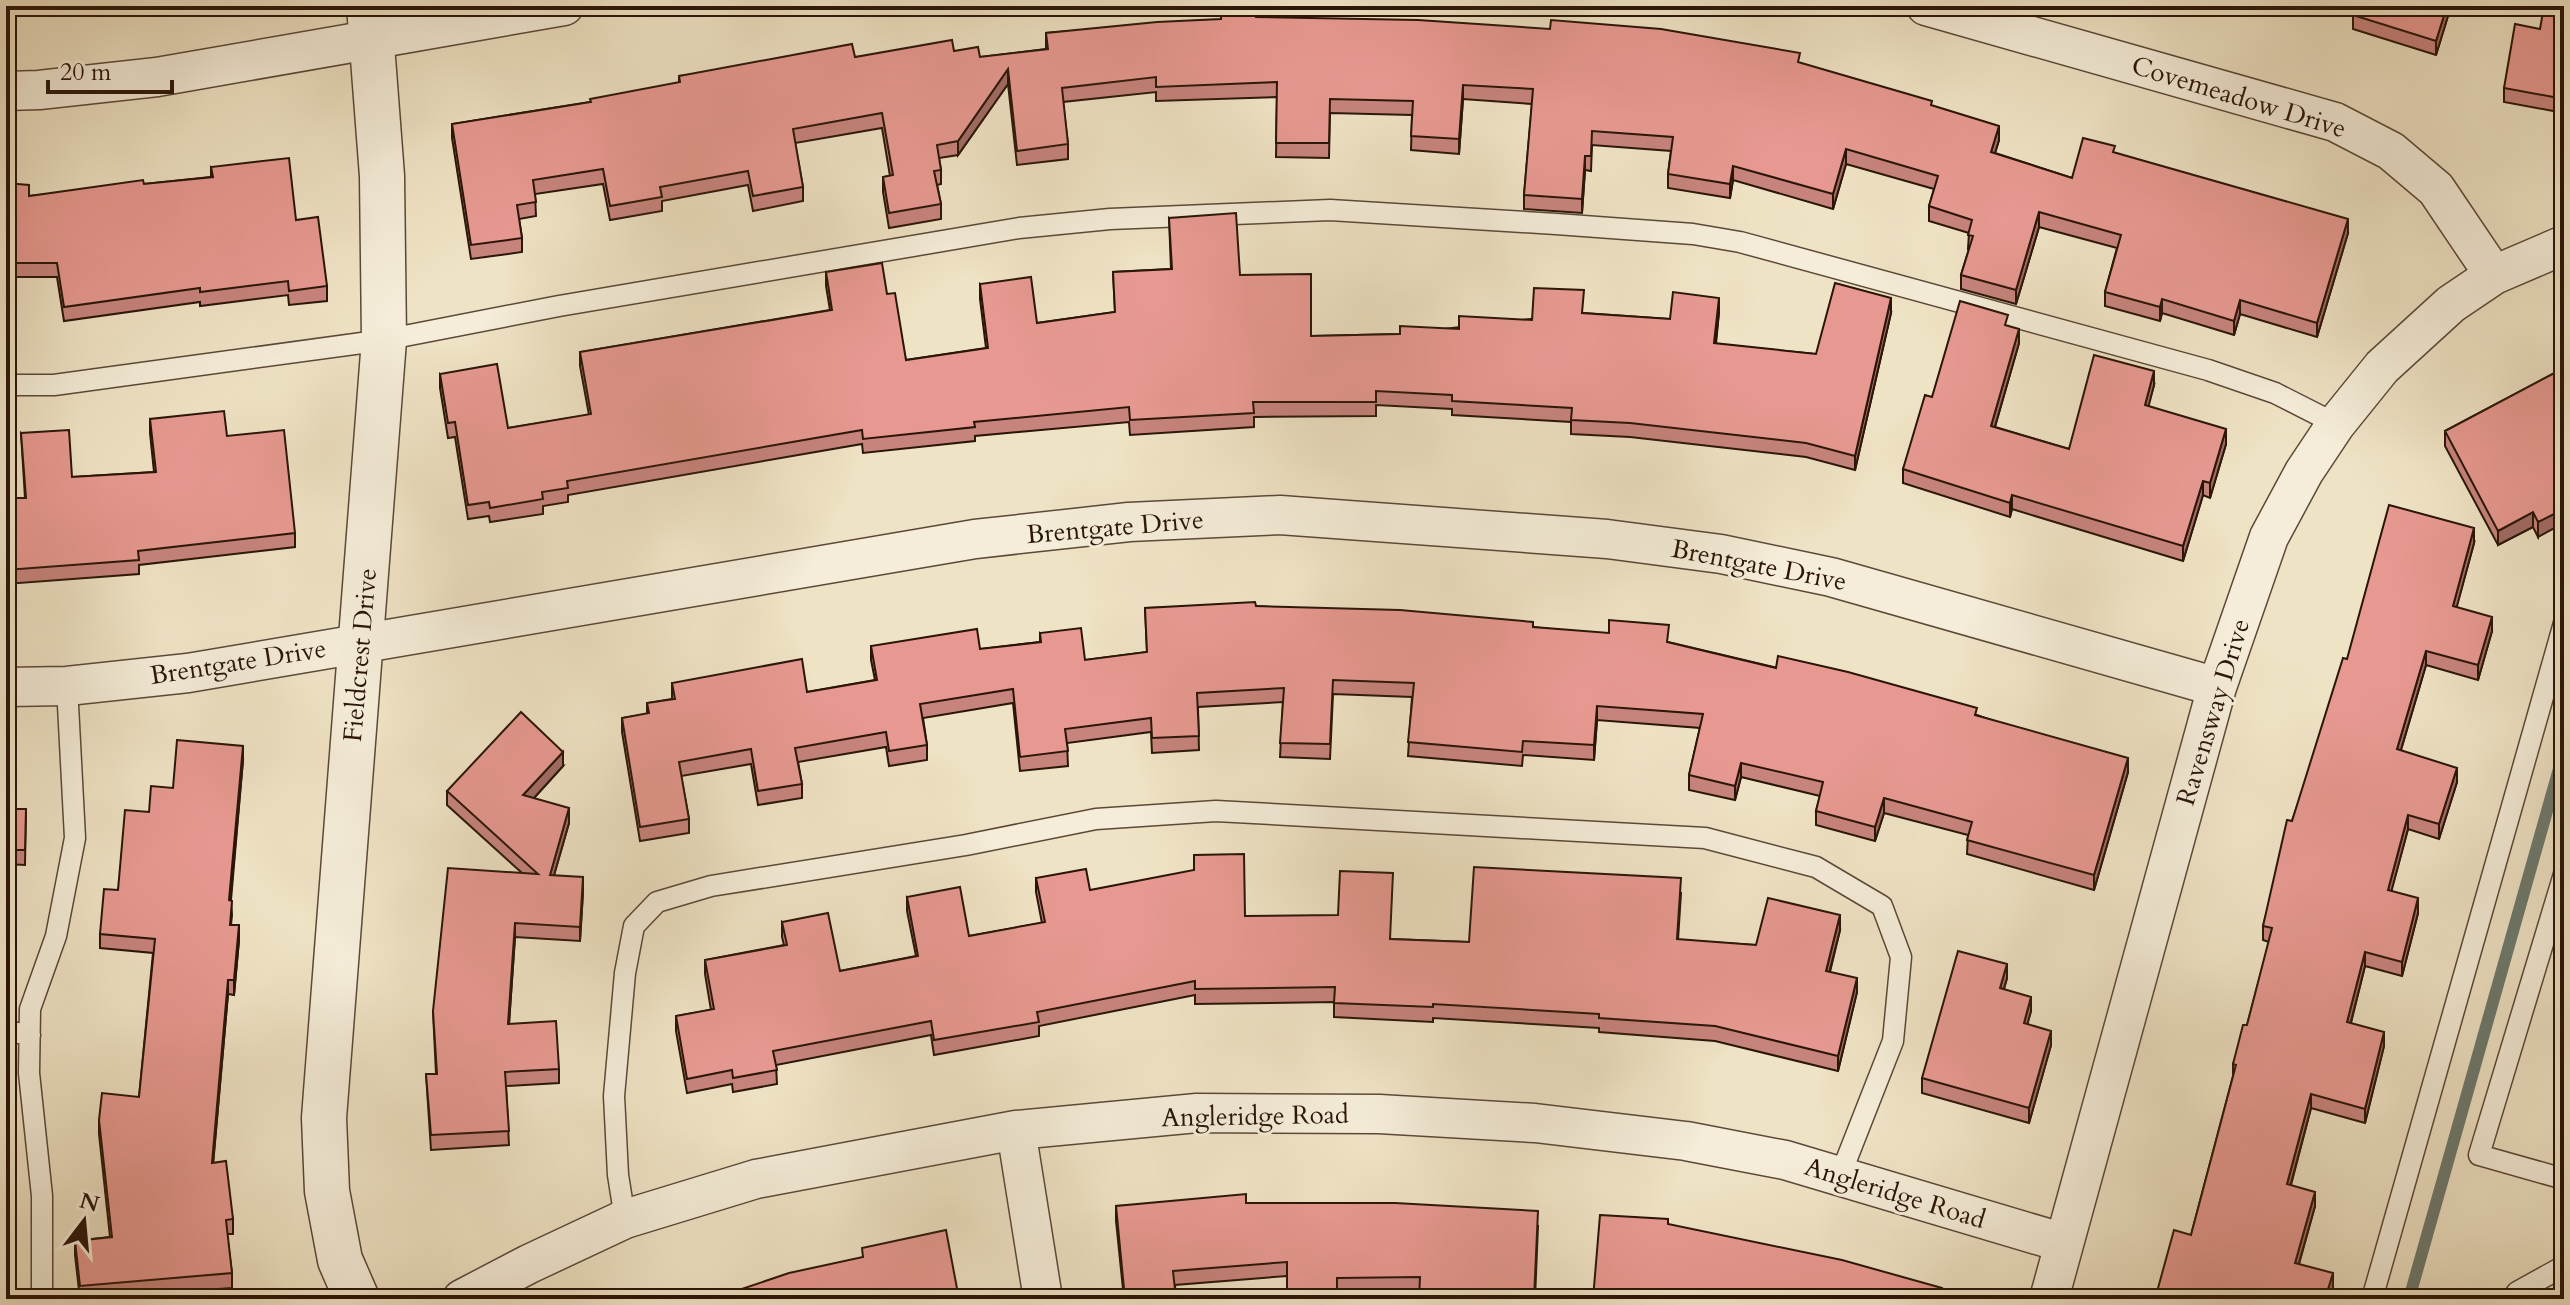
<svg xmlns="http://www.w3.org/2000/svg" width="2570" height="1305" font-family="Cardo,serif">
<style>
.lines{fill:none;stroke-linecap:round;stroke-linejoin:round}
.stream{stroke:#6d7a6f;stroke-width:12}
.service-casing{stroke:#5b4837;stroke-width:23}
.minor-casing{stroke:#5b4837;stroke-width:41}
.tertiary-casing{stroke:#5b4837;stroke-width:47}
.service{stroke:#f5edd9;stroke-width:20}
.minor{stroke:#f5edd9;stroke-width:38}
.tertiary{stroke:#f5edd9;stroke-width:44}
.wall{fill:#c7847d;stroke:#2a1508;stroke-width:2}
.shaded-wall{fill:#a26b66;stroke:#2a1508;stroke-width:2}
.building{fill:#e79991;stroke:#2a1508;stroke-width:2}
.labels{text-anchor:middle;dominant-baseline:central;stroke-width:6;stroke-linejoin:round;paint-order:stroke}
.street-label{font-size:26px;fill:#2a1508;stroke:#f5edd9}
</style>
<rect width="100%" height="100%" fill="#efe3c5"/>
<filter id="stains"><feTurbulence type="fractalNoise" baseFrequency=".0025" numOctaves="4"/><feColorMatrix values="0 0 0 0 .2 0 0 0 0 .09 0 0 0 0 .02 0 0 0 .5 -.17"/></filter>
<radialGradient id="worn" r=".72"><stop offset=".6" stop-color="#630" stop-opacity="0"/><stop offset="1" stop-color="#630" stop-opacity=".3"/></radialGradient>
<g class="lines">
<!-- stream -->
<path class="stream" d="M2409 1299 2564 751"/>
<!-- service casing -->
<g class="service-casing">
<path id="service" d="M6 385H54L384 340 559 306 1019 228 1110 219 1330 210 1556 224 1693 234 1740 242 2208 370 2275 393 2336 424
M2564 874 2479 1155 2564 1179
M6 1031 30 1035
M625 1219 618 1175 614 1096 625 973 634 926 657 902 711 886 966 845 1096 819 1216 811 1705 838 1816 867 1882 906 1901 957 1893 1041 1840 1176
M42 1299V1196L29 1073 30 1009 56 936 75 838 67 686
M2372 1299 2564 623
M2512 1299 2517 1292 2564 1266"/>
</g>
<!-- minor casing -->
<g class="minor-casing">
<path id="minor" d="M1926 6 2335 122 2391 151 2436 189 2494 275
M6 91 39 90 157 77 564 6
M6 687 67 686 188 673 975 539 1129 522 1280 515 1607 539 1721 554 1831 577 2217 687
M1016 1130 1043 1299
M462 1299 529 1264 625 1219 756 1179 1016 1130 1197 1113 1379 1114 1535 1123 1686 1141 1785 1160 2064 1243
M2049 1299 2217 687 2269 537 2304 472 2336 424 2382 367 2451 304 2494 275 2564 245"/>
</g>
<!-- tertiary casing -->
<g class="tertiary-casing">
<path id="tertiary" d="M357 1299 340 1260 327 1191 324 1118 384 340 382 176 369 6"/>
</g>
<!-- service -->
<use href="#service" class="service"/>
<!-- minor -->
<use href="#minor" class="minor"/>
<!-- tertiary -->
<use href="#tertiary" class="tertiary"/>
</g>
<!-- wall -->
<path class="wall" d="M2335 6H2451L2436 55 2353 29V12Z
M2564 6V113L2504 102V88L2540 29Z
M1256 17 1800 63 1932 106 1999 140 1995 153 2072 178 2115 153 2348 233 2317 337 2240 314 2234 335 2162 313 2160 321 2105 306V292L2117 248 2039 227 2016 304 1961 289V275L1969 249H1968L1969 233 1929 221V206L1934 189 1846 164 1833 209 1733 180 1730 198 1668 188V174L1671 151 1592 145 1591 171 1585 170 1582 213 1524 209V195L1532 104 1463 99 1459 154 1411 150 1412 115 1330 113 1329 158 1276 157 1277 97 1156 101V92L1063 102 1068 144V159L1017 165 1008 84 958 155 939 158 941 170V184L937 185 941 204V219L889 228 883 192V177L890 176 882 128 795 143 803 187V201L753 211 748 185 662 201V211L610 220 603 184 535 194 536 216 519 219 522 238V252L471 259 452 138V124L590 102 679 83V76L855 57 954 51 980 57 1046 49V33Z
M211 167 296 220 327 286V301L289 305 288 295 200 306V302L64 321 57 277H6V183L29 196 211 177Z
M1169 218 1311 336 1400 334 1583 313 1670 319 1719 312 1716 344 1816 354 1891 313 1855 470 1806 457 1630 437 1571 434V422L1452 415V409L1376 405V416L1254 417V427L1130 435 1129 422 975 436V441L863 453 862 444 568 495V502L543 506V514L490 522 489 516 468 519 455 437 448 438 440 388V374L508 428 589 415 580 366V352L830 310 826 286V272L887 294 906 360 986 348 980 299V284L1037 323 1115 312 1113 272 1171 269Z
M2008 326 2019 343 1995 427 2069 449 2154 385 2148 406 2226 444 2210 498 2203 495 2183 561 2012 509 2010 517 1903 483V469L1932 397Z
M2564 368 2538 537 2533 527 2498 545 2445 446V431Z
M150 419 227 436 295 533V547L139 565V574L6 584V498H25L21 433 72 477 154 472 150 433Z
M2474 543 2456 608 2492 631 2478 680 2426 665 2401 750 2457 782 2439 839 2408 829 2391 891 2418 913 2402 976 2365 966 2351 1023 2384 1046 2365 1123 2311 1108 2291 1185 2315 1206 2299 1264 2333 1288 2191 1235 2233 1076V1064L2247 1025 2269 942 2263 940V926L2292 821 2347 659Z
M1256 606 1533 627 1668 642 1977 715 2128 772 2094 890 1967 854 1968 835 1884 813 1875 841 1816 825V811L1820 796 1741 777 1735 800 1689 790V775L1700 728 1597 720 1594 760 1523 755 1522 766 1408 756 1412 697 1333 694 1330 759 1280 757 1283 702 1198 707 1199 750 1152 753 1151 732 1067 743 1068 766 1020 771 1013 703 923 718 927 745V760L889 766 886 747 798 762 802 784V798L758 805 751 764 681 776 689 819V833L640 841 622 732V718L647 714V703L672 699V683L807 692 875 680 871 660V646L980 649 1040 642V633L1085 660 1147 652 1145 608Z
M243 760 231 900 232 915 231 925 239 940 234 995 228 994 213 1163 233 1219V1234H227L232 1273V1288L80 1299 75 1255V1241L110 1237 99 1134V1120L139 1097 153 953 100 948V934L149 812 173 788Z
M563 766 534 798 569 823 554 875 583 892 580 941 515 937 509 1024 559 1069V1083L506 1086 509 1145 431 1150 426 1074H436L433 1011 522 873 447 805V791Z
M6 809H26L25 865 6 864Z
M1036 878 1090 890 1245 916 1391 939 1469 942 1681 893 1678 940 1756 945 1840 930 1830 972 1857 992 1838 1071 1715 1041 1599 1032V1028L1433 1018V1022L1334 1017V1002L1195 1004V995L1039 1026V1036L934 1055 931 1035 776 1065 777 1084 733 1092 732 1084 687 1093 676 1031V1016L711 1010 705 974V960L784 945 782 937V922L840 971 916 956 907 911V897L969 936 1042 923 1036 892Z
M2007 978 2004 989 2031 1011 2027 1024 2051 1045 2029 1123 1922 1093V1078Z
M1246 1203 1538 1226 1535 1299H1419V1292H1337L1287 1276 1175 1285 1176 1299H1124L1116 1221V1206Z"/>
<!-- shaded-wall -->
<path class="shaded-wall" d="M2447 6H2451L2436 55V41Z
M1008 69V84L958 155V141Z
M1463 85V99L1459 154V139Z
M1999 126V140L1991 166V152Z
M1846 149V164L1833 209V194Z
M1585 156V170L1582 213V199Z
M1733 166V180L1730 198V184Z
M2039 212V227L2016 304V290Z
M2348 219V233L2317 337V323Z
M1719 298V312L1714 358V343Z
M1891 298V313L1855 470V456Z
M2162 299V313L2160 321V307Z
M2240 300V314L2234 335V321Z
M2019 329V343L1991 440V426Z
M2154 371V385L2145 420V405Z
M2226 429V444L2210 498V483Z
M2203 481V495L2183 561V546Z
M2012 495V509L2010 517V503Z
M2564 509V523L2538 537V522Z
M2533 512V527L2498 545V531Z
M2474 528V543L2453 621V606Z
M2492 617V631L2478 680V665Z
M2426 651V665L2397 763V749Z
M1597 706V720L1594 760V745Z
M243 746V760L229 915V900Z
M563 752V766L523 810V795Z
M2128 758V772L2094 890V875Z
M1741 763V777L1735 800V786Z
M2457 768V782L2439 839V824Z
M1884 798V813L1875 841V827Z
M569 808V823L550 889V875Z
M2408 815V829L2388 904V890Z
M583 877V892L580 941V927Z
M2418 898V913L2402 976V962Z
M1840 915V930L1826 985V971Z
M515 923V937L508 1038V1024Z
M239 925V940L234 995V980Z
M2365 952V966L2347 1037V1022Z
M2007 964V978L2000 1002V988Z
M1857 978V992L1838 1071V1056Z
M228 980V994L212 1177V1163Z
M2031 997V1011L2024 1037V1023Z
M2051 1031V1045L2029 1123V1108Z
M2384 1032V1046L2365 1123V1109Z
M2311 1094V1108L2287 1198V1184Z
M9 1167V1182L6 1192V1177Z
M2315 1192V1206L2295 1277V1263Z
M2333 1273V1288L2329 1299H2325Z"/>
<!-- building -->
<path class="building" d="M2355 6H2447L2436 41 2353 15Z
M2544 6H2564V99L2504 88 2515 24 2540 29Z
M1255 7 1256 17 1418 20 1550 29 1551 20 1661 29 1800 53 1798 62 1932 101 1931 105 1999 126 1991 152 2072 178 2083 138 2115 146 2113 152 2348 219 2317 323 2240 300 2234 321 2162 299 2160 307 2105 292 2121 235 2039 212 2016 290 1961 275 1973 236 1968 235 1972 220 1929 206 1938 176 1846 149 1833 194 1733 166 1730 184 1668 174 1673 137 1592 131 1591 156H1585L1582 199 1524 195 1533 89 1463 85 1459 139 1411 136 1413 101 1330 99 1329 143H1276L1277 82 1156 87V77L1062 88 1068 144 1017 151 1008 69 958 141 937 145 941 170 934 171 941 204 889 213 883 177 893 175 882 113 793 129 803 187 753 196 748 171 660 187 662 197 610 206 603 169 533 180 536 202 517 205 522 238 471 245 452 124 591 102 590 99 680 82 679 76 852 44 855 57 952 40 954 51 978 47 980 57 1048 49 1046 33 1157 22 1221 19V8Z
M289 158 296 220 318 217 327 286 289 291 288 281 200 292V288L64 307 57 263H6V183L29 185V196L143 180 144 184 213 177 211 167Z
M1236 213 1240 275 1311 274V336L1400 334V326L1459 329V316L1532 320 1534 288 1584 290 1582 313 1670 319 1673 292 1719 298 1714 343 1816 354 1835 283 1891 298 1855 456 1806 443 1630 423 1571 420 1572 408 1452 401V395L1376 391V402H1253L1254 413 1130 420 1129 407 974 422 975 427 863 439 862 430 567 481 568 488 542 492 543 499 490 508 489 502 468 505 455 422 448 423 440 374 497 364 508 428 591 414 580 352 832 310 826 272 882 263 887 294 895 293 906 360 988 348 980 284 1031 277 1037 323 1115 312 1113 272 1172 269 1169 218Z
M1960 301 2008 315 2005 325 2019 329 1991 426 2069 449 2094 355 2154 371 2145 405 2226 429 2210 483 2203 481 2183 546 2012 495 2010 503 1903 469 1925 395 1932 397Z
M2564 368V509L2538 522 2533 512 2498 531 2445 431Z
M224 411 227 436 284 430 295 533 138 551 139 560 6 570V498H26L21 433 69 430 72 477 156 472 150 419Z
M2389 505 2474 528 2453 606 2492 617 2478 665 2426 651 2397 749 2457 768 2439 824 2408 815 2388 890 2418 898 2402 962 2365 952 2347 1022 2384 1032 2365 1109 2311 1094 2287 1184 2315 1192 2295 1263 2333 1273 2325 1299H2155L2174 1230 2191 1235 2236 1065 2233 1064 2243 1025H2247L2272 928 2263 926 2287 820 2292 821 2343 658 2347 659Z
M1255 602 1256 606 1400 610 1533 622V627L1609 633V620L1669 625 1667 642 1776 668 1778 656 1848 672 1977 708 1975 715 2128 758 2094 875 1967 840 1972 822 1884 798 1875 827 1816 811 1823 782 1741 763 1735 786 1689 775 1703 714 1597 706 1594 745 1523 741 1522 752 1408 742 1414 683 1333 680 1330 744 1280 743 1284 688 1197 693 1199 736 1152 738 1151 718 1065 729 1068 751 1020 757 1013 689 920 704 927 745 889 751 886 732 795 748 802 784 758 791 751 749 679 762 689 819 640 827 622 718 649 713 647 703 675 699 672 683 802 659 807 692 877 680 871 646 977 629 980 649 1041 642 1040 633 1081 628 1085 660 1147 652 1145 608Z
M521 712 563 752 523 795 569 808 550 875 583 877 580 927 515 923 508 1024 556 1021 559 1069 505 1072 509 1131 431 1135 426 1074H437L433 1011 448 868 538 874 447 791Z
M177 740 243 746 229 900 232 901 230 925H239L234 980H228L212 1163 226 1161 233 1219 226 1220 232 1273 80 1286 75 1241 112 1237 99 1120 102 1093 139 1097 155 939 100 934 104 889 118 890 125 810 149 812 151 786 173 788Z
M6 809H26L25 850H6Z
M1244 854 1245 916 1338 915 1340 871 1393 873 1390 939 1469 942 1474 867 1681 878 1677 939 1756 945 1768 898 1840 915 1826 971 1857 978 1838 1056 1715 1026 1599 1018V1014L1433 1004V1007L1334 1003 1335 987 1195 989V981L1037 1012 1039 1022 934 1040 931 1021 773 1051 777 1070 733 1078 732 1070 687 1079 676 1016 714 1009 705 960 787 945 782 922 828 913 840 971 918 956 907 897 960 887 969 936 1045 922 1036 878 1086 869 1090 890 1194 870V855Z
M1958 951 2007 964 2000 988 2031 997 2024 1023 2051 1031 2029 1108 1922 1078Z
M1246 1194V1203H1395L1538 1211 1534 1299H1419L1420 1277 1337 1278V1299H1287V1262L1173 1271 1176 1299H1125L1116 1206Z
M1600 1215 1668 1219V1224L1842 1260 1942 1288 1939 1299H1593Z
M946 1230 959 1299H712L789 1273 863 1257 862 1248Z"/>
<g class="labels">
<!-- street labels -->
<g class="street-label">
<text transform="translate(2239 97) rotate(17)">Covemeadow Drive</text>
<text transform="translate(1115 527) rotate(-5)">Brentgate Drive</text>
<text transform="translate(1759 565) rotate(11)">Brentgate Drive</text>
<text transform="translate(360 655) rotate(-85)">Fieldcrest Drive</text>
<text transform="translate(238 662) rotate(-9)">Brentgate Drive</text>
<text transform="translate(2213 712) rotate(-73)">Ravensway Drive</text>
<text transform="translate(1255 1116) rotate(-1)">Angleridge Road</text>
<text transform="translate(1895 1193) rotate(17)">Angleridge Road</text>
</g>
</g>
<!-- margin -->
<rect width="2570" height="1305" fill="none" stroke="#efe3c5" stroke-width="32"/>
<rect x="8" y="8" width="2554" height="1289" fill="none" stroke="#2a1508" stroke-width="4"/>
<rect x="16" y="16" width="2538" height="1273" fill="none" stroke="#2a1508" stroke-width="2"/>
<!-- north arrow -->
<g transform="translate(84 1221) rotate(16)" stroke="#f5edd9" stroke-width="6" paint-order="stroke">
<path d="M0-6L14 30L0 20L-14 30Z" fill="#2a1508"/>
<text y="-12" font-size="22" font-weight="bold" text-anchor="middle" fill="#2a1508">N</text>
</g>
<!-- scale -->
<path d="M48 80v12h124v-12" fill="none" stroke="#2a1508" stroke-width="4"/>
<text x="60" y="80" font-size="24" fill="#2a1508" stroke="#f5edd9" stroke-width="6" paint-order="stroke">20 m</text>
<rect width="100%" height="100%" filter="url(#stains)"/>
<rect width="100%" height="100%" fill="url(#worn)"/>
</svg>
